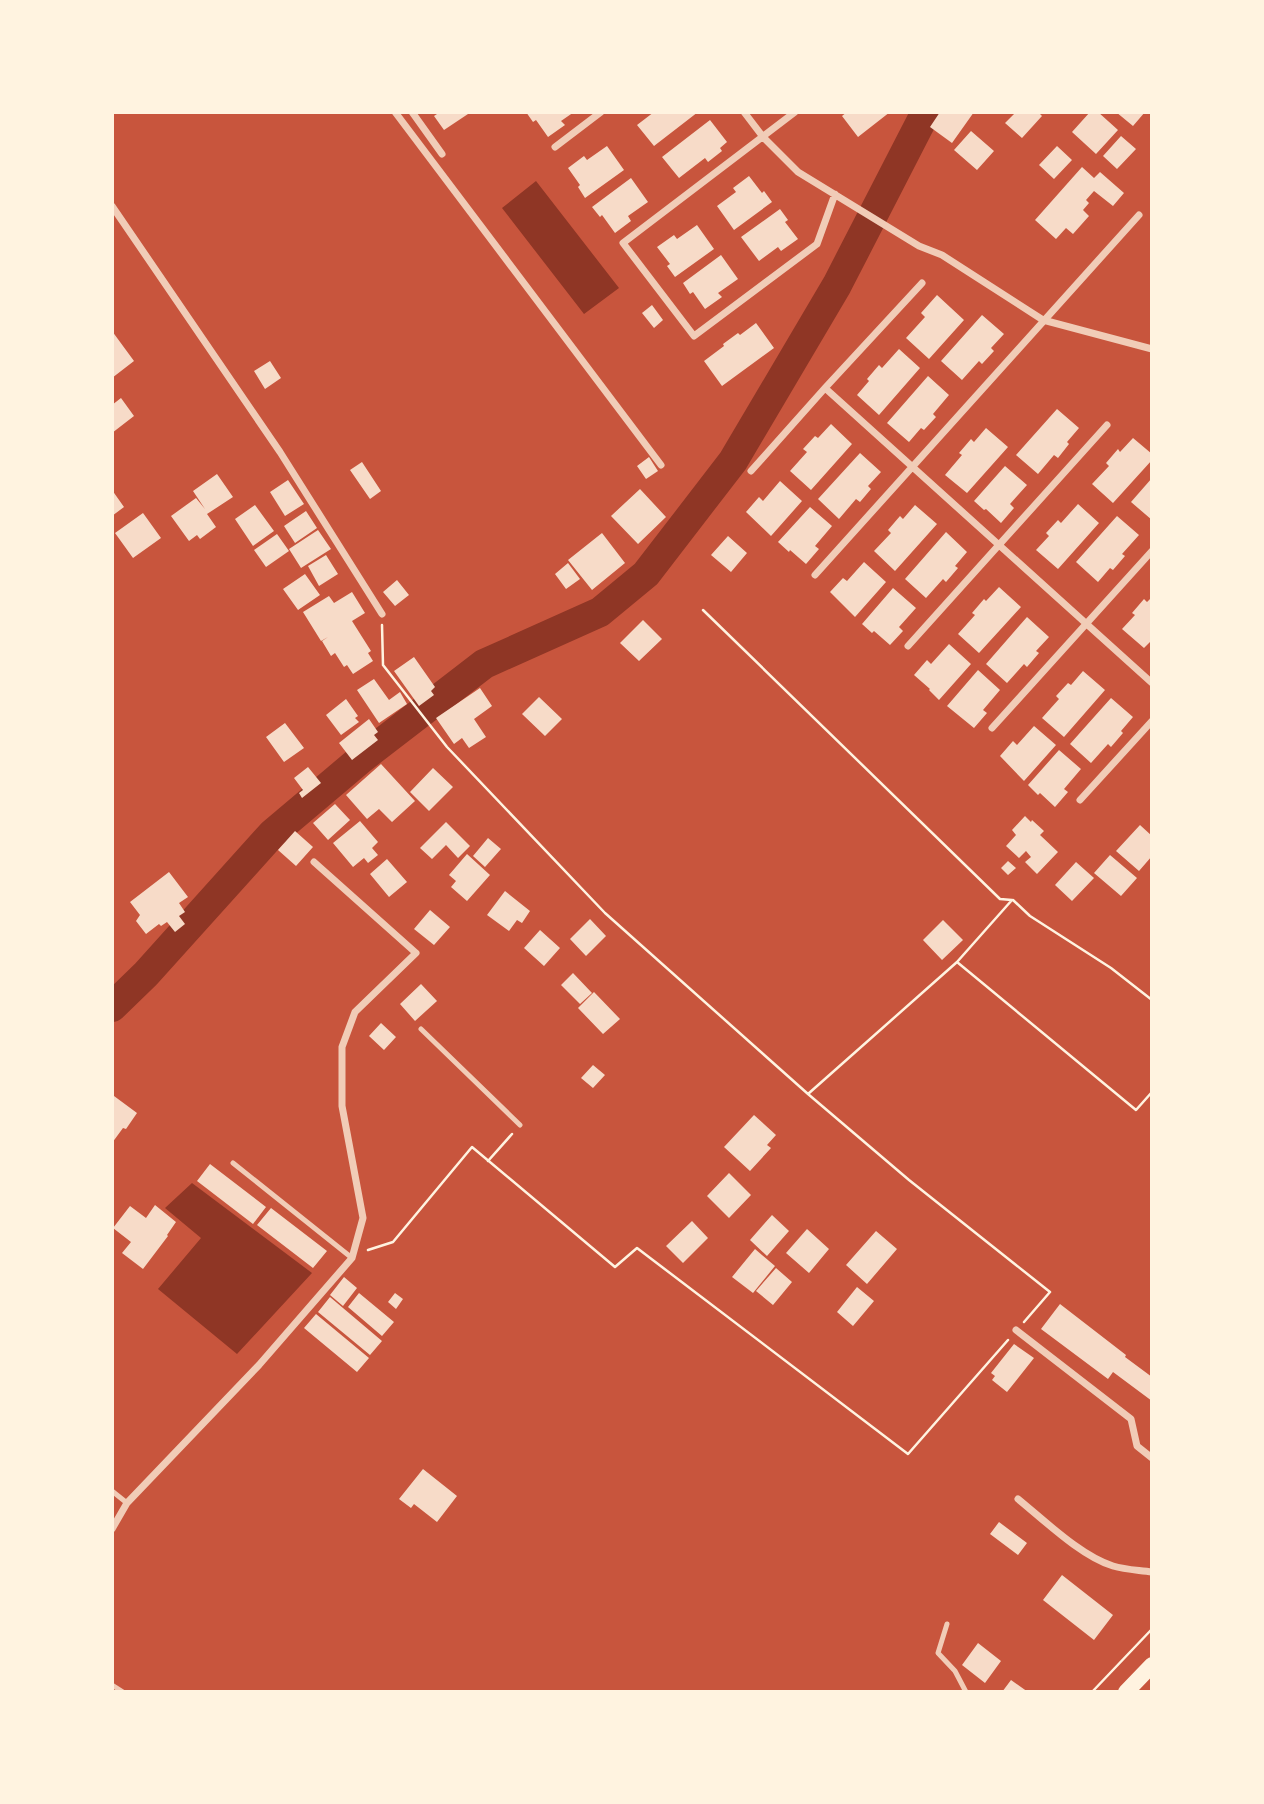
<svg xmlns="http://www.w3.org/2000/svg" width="1264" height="1804" font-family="'PT Serif',serif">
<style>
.water{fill:#8f3625}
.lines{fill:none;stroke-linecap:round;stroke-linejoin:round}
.river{stroke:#8f3625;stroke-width:30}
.building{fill:#f7dbc8}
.path{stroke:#fff3e0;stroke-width:2.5}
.service{stroke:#f1ccb7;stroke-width:5}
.minor{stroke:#f1ccb7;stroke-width:7}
.primary{stroke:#fff3e0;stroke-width:16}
</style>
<rect width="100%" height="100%" fill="#c8553d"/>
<!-- water -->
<path class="water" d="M536 181 619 288 584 314 502 208Z
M192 1183 312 1273 237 1354 158 1289 201 1238 165 1208Z"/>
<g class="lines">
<!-- river -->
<path class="river" d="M112 1007 146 974 272 834 362 758 484 664 600 612 646 574 733 461 837 285 926 112"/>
</g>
<!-- building -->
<path class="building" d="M440 112H471L444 130 434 116Z
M526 112H574L561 121 565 125 548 137 536 120 533 122Z
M654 112H698L654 146 637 125Z
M847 112H890L858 137 842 116Z
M940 112H974L952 143 930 127Z
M1016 112H1038L1042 116 1022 138 1005 123Z
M1090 112H1098L1118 130 1096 154 1072 132Z
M1116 112H1145L1133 126Z
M710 120 727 142 720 148 722 151 708 162 705 158 679 178 662 157Z
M971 131 994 151 977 170 954 150Z
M1121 136 1136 149 1117 169 1103 156Z
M607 146 624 170 585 198 578 187 580 185 568 168 584 156 587 160Z
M1057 146 1072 160 1054 179 1039 165Z
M1082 167 1094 178 1100 172 1124 193 1113 206 1094 191 1086 200 1089 203 1083 210 1089 216 1073 234 1066 228 1056 239 1035 220Z
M749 176 762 193 764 191 772 202 734 230 717 206 736 192 733 188Z
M631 178 648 202 628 216 631 221 615 233 602 215 600 217 592 207Z
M780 209 788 220 785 222 798 239 781 251 778 247 759 261 741 237Z
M697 225 714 249 675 277 667 266 670 264 657 247 674 235 677 239Z
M721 255 738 279 718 293 722 297 705 309 693 292 690 294 683 283Z
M937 295 964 320 929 359 906 338 925 317 921 313Z
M652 305 663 320 654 328 642 313Z
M982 315 1004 334 991 348 994 351 982 364 979 361 962 380 941 361Z
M756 323 774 348 722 386 704 361 724 346 723 344 738 333 740 335Z
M112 331 134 361 112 378Z
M899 349 920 368 879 415 857 395 869 381 867 379 879 365 882 368Z
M270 361 281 378 265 389 254 371Z
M928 376 949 395 933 414 936 417 924 430 921 428 909 442 887 423Z
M121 398 134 416 112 433V405Z
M1057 409 1079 428 1067 442 1069 444 1058 458 1054 455 1038 474 1016 455Z
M831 424 852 444 811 490 790 471 807 452 803 449 815 436 818 438Z
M986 428 1008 447 967 493 945 475 962 455 959 453 971 439 974 442Z
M1133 438 1152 454V460L1113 503 1092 484 1109 466 1106 463 1118 449 1120 452Z
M860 453 881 472 868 486 871 489 860 502 856 499 839 519 818 499Z
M649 457 658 471 646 479 637 466Z
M362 462 381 491 370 499 350 470Z
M1005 466 1027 485 1010 504 1014 508 1001 523 986 509 984 510 974 501Z
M217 474 233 497 207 514 216 527 200 539 197 535 189 541 171 516 196 498 205 509 193 491Z
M1152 478V520L1131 502Z
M288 480 304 504 285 516 270 492Z
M780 481 802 501 771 536 746 512 759 497 763 501Z
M640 489 666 517 638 544 611 516Z
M112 490 124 507 112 516Z
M1078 504 1099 523 1058 569 1036 550 1049 536 1046 533 1058 520 1061 523Z
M255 505 274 531 253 546 235 519Z
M915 505 937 524 895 571 874 551 891 533 888 530 900 516 903 519Z
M810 507 832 526 815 546 819 549 806 564 790 550 789 552 778 542Z
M306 511 317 528 295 543 284 526Z
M143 513 161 538 133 558 115 533Z
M1117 516 1139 535 1122 554 1125 556 1113 570 1110 568 1098 582 1076 562Z
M318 530 331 549 301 568 289 549Z
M946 532 967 552 955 566 958 568 946 582 943 579 926 598 905 579Z
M602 533 625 563 592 590 568 560Z
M277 534 289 551 266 567 254 550Z
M728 536 747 553 731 572 711 555Z
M326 555 338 574 319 586 308 566Z
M864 562 886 582 855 617 830 592 843 578 847 581Z
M568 563 580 579 566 589 555 574Z
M305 574 320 595 298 610 283 589Z
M397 580 409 595 395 606 383 592Z
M999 587 1021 607 979 653 958 634 975 615 972 613 984 599 986 601Z
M893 588 916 608 899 627 903 631 890 645 874 631 872 633 862 624Z
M352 592 365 613 352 621 371 651 368 653 373 661 353 674 347 665 344 667 335 653 331 656 322 641 328 637 321 641 303 612 329 596 334 603Z
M1152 597V640L1144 648 1122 629 1135 615 1132 613 1144 599 1147 602Z
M1027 617 1049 637 1036 651 1039 653 1027 667 1024 664 1007 683 986 664Z
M643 620 662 639 639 661 620 643Z
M949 644 971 664 939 700 929 690 930 689 914 675 927 660 931 664Z
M414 657 435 687 431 691 434 695 419 706 394 671Z
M978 670 1000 690 983 710 987 713 974 728 947 706Z
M1083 671 1105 690 1064 737 1042 718 1059 699 1056 696 1068 683 1071 685Z
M374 679 389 700 400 692 407 704 379 723 357 690Z
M480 688 492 706 474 719 486 737 469 748 462 738 454 744 436 718Z
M539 697 562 719 545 736 522 714Z
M1111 698 1133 717 1121 731 1123 733 1111 747 1108 744 1091 763 1070 744Z
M346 699 358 716 355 718 359 722 341 735 326 715Z
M369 719 378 732 374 735 378 740 352 760 339 743Z
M285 723 304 748 284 762 266 737Z
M1034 726 1056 745 1024 781 1000 756 1013 741 1017 745Z
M1059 750 1081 769 1064 789 1068 792 1055 807 1040 793 1038 795 1028 785Z
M381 764 415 801 392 822 379 809 367 819 346 795Z
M308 767 321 783 302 798 299 793 303 790 294 778Z
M433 768 453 787 429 811 410 792Z
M335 804 350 820 328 840 313 823Z
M1025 816 1031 822 1032 820 1044 831 1040 835 1058 852 1037 874 1025 862 1031 857 1026 851 1019 858 1006 846 1016 835 1012 830Z
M360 821 378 842 372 848 378 855 368 863 364 858 353 867 333 843Z
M446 822 470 846 458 858 446 845 432 859 420 848Z
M1140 825 1152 836V856L1139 871 1116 851Z
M295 831 313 847 296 866 278 850Z
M488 838 501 849 485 867 473 856Z
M467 854 490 875 467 901 451 887 456 881 449 875Z
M1110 855 1137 878 1121 896 1094 873Z
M387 859 407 882 389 897 370 874Z
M1008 861 1016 868 1008 875 1001 868Z
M1076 862 1094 878 1072 901 1055 885Z
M169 872 188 897 179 903 185 912 179 916 185 924 175 932 167 922 161 926 159 924 146 934 136 921 140 915 130 902Z
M505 891 530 911 522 923 517 920 509 931 487 915Z
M430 910 450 927 434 945 414 929Z
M590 919 606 936 586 956 570 939Z
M943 920 963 940 942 960 923 940Z
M540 930 560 948 544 966 524 948Z
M573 973 592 993 580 1004 561 985Z
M421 984 437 1001 415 1021 400 1004Z
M594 992 620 1019 603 1034 578 1008Z
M381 1023 396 1037 384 1050 369 1036Z
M593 1065 605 1075 593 1088 581 1078Z
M114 1096 137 1113 126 1129 123 1128 112 1143V1099Z
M754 1115 776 1135 767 1145 771 1148 750 1171 724 1147Z
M210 1164 266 1207 253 1224 197 1181Z
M729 1173 751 1195 729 1218 707 1196Z
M155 1205 176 1222 167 1235 168 1236 143 1269 122 1253 131 1242 113 1228 130 1206 146 1218Z
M271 1208 327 1251 313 1268 257 1225Z
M772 1215 789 1231 767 1256 750 1240Z
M692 1221 708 1238 683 1263 666 1246Z
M807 1229 829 1249 809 1273 786 1253Z
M876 1231 897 1249 867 1284 846 1265Z
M755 1249 775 1266 753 1293 732 1277Z
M776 1268 792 1282 773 1305 756 1291Z
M344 1277 357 1288 343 1306 330 1295Z
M857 1287 874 1301 853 1326 837 1312Z
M359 1293 394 1322 382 1336 348 1307Z
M395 1293 403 1299 396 1309 388 1302Z
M330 1297 382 1341 370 1355 318 1312Z
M1060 1304 1126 1355 1125 1357 1152 1377V1401L1113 1372 1108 1379 1041 1329Z
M316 1314 369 1358 357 1372 304 1328Z
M1014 1344 1034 1358 1007 1392 992 1380 995 1376 991 1373Z
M423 1469 457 1496 437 1522 414 1504 411 1508 399 1499Z
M999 1522 1027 1543 1018 1555 990 1534Z
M1062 1575 1113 1615 1094 1640 1043 1600Z
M978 1643 1001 1661 985 1683 962 1665Z
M1011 1680 1028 1692H1002Z"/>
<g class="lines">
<!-- path -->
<path class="path" d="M703 610 1000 899 1012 900 957 962
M382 625 383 665 447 747 605 913 808 1094 909 1180 1050 1292 1024 1322
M1013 900 1030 916 1111 968 1152 1000
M808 1094 957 962 1136 1110 1152 1092
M488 1161 512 1134
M368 1250 393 1242 472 1147 615 1267 637 1248 908 1454 1008 1340
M1092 1692 1152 1629"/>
<!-- service -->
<path class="service" d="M421 1029 520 1125
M233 1163 352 1258
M112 1491 127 1503
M947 1624 938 1653 955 1671 966 1692
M112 1685 123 1692"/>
<!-- minor -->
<path class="minor" d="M395 112 661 465
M412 112 442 154
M744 112 763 137 798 172 919 246 942 255 1043 320 1152 349
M795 112 623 243 694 336 817 244 835 194
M555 147 601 112
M112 206 280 452 382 614
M825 388 1152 683
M751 471 825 388 922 283
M815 575 1139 215
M908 646 1107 425
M992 728 1152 551
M1080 800 1152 721
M1016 1330 1131 1419 1137 1446 1152 1458
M1018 1499C1045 1521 1081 1556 1113 1566 1126 1570 1139 1570 1152 1572
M112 1529 127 1503 259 1365 352 1258 363 1218 342 1106V1047L355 1012 416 953 314 862"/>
<!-- primary -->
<path class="primary" d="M1126 1692 1152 1665"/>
</g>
<!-- border -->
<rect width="1264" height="1804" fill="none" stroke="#fff3e0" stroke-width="228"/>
</svg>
